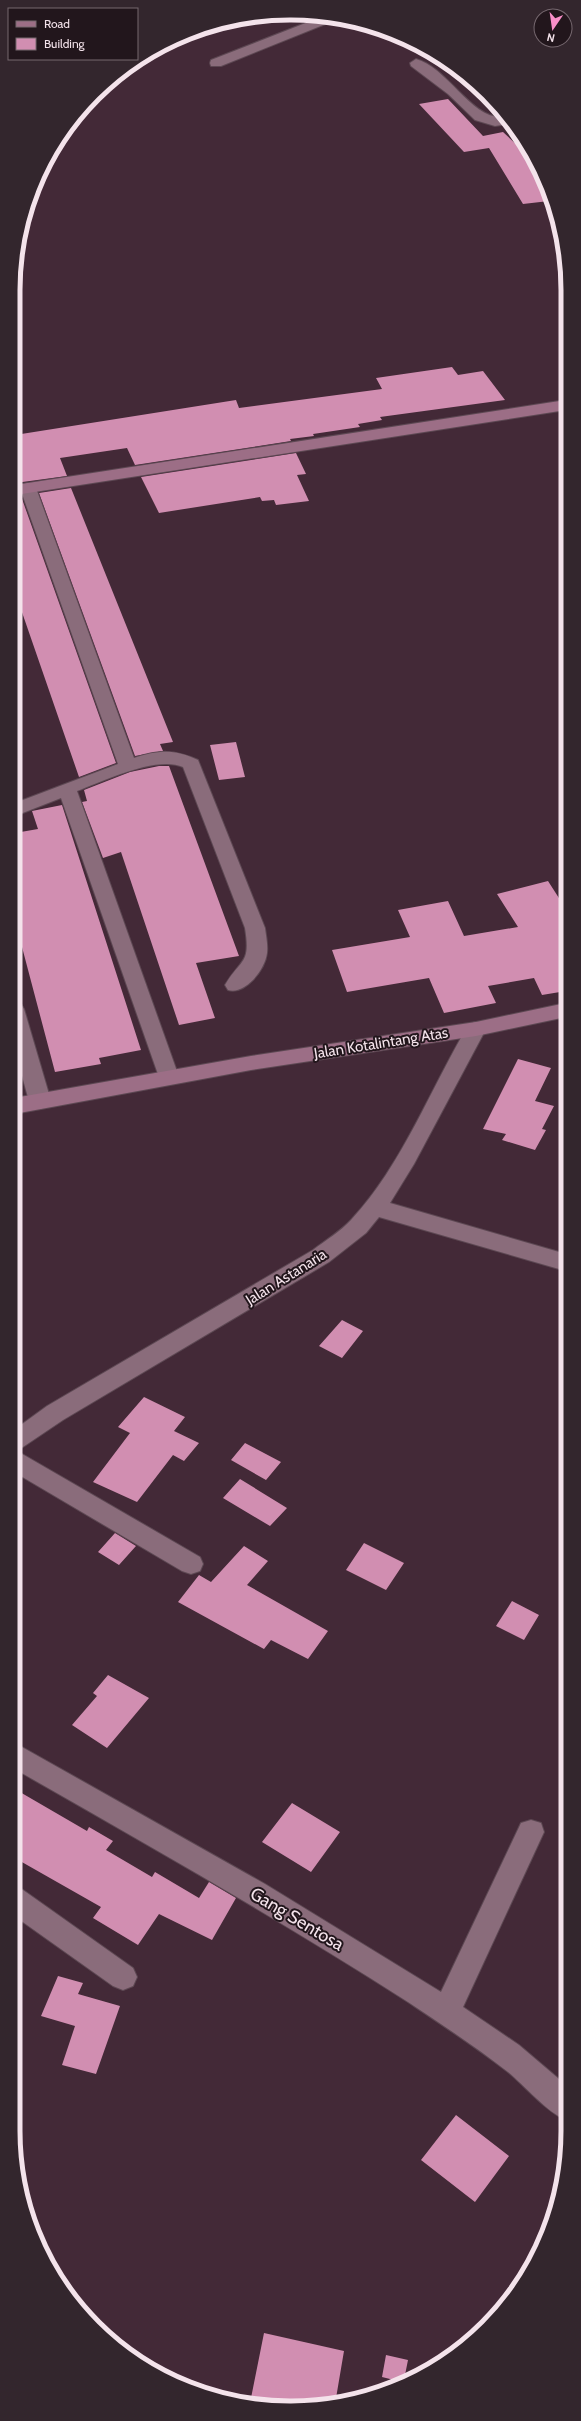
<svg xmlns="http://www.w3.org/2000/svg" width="581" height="2421" font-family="Cabin,sans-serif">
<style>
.building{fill:#d18eb1}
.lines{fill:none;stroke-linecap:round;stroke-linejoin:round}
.street-casing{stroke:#5d4853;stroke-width:2}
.secondary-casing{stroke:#5d4853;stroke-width:2}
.street{fill:#8a6c7b;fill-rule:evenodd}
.secondary{fill:#9c6e86;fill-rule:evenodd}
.labels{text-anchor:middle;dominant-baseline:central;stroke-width:4;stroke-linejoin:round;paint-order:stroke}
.street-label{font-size:15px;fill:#f4e3eb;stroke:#22161c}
.near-street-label{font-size:18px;fill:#f4e3eb;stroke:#22161c}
.rim{fill:none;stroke:#f4e3eb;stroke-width:5}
</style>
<rect width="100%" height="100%" fill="#432937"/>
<!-- building -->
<path class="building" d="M448 99 483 136 503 132 536 163 539 168 549 201 523 204 489 148 464 152 419 104Z
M452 367 458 375 483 371 505 400 380 417 382 420 358 424 360 427 313 434 314 436 290 439 291 441 135 465 127 448 60 458 67 476 15 483V435L236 400 239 408 382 389 376 378Z
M296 453 306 474 297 475 309 501 276 505 274 500 262 501 260 497 159 513 141 477Z
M71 488 173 742 160 744 163 751 135 756 39 493Z
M15 496H21L116 763 79 777 15 592Z
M236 742 245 777 219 780 210 745Z
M159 766H169L239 956 196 963 215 1018 179 1025 121 852 103 858 82 802 87 801 84 790 130 772Z
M62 805 141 1050 99 1058 101 1064 55 1072 22 947 15 948V833L38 829 32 811Z
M548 881 566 909V991L542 995 534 978 488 986 496 1003 444 1013 429 978 347 992 332 950 410 937 398 910 448 901 464 936 518 927 497 894Z
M518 1059 551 1068 535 1101 554 1106 542 1129 546 1130 535 1150 502 1140 506 1134 483 1129Z
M342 1320 363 1331 342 1358 319 1346Z
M144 1397 185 1417 174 1431 199 1443 184 1461 173 1455 137 1502 93 1482 130 1433 118 1427Z
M245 1443 281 1462 266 1480 231 1460Z
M240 1479 287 1508 270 1526 223 1498Z
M115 1533 136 1546 119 1565 98 1552Z
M364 1543 404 1563 386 1590 346 1570Z
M244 1546 268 1561 247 1585 328 1631 308 1659 271 1640 264 1649 178 1602 199 1575 211 1582Z
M512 1601 539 1615 524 1640 496 1626Z
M108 1675 149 1698 107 1748 72 1725 97 1696 93 1693Z
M13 1788 87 1831 89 1827 113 1841 106 1850 152 1877 155 1872 199 1898 209 1882 236 1898 212 1940 159 1914 138 1945 93 1918 101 1907 13 1857Z
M292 1803 340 1832 311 1872 262 1842Z
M58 1976 83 1983 78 1994 120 2006 96 2074 62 2065 75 2026 41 2016Z
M456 2115 509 2156 475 2202 421 2160Z
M264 2333 344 2351 335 2404 272 2407H267L268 2401 251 2398Z
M386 2355 408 2360 404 2380 402 2382 382 2377Z"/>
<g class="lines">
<!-- street casing -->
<g class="street-casing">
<path id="street" d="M326 15 338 19 221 66H211L210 63 211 60Z
M416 59C447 67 472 120 503 117L508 124 495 126 475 120 448 94 411 66 410 63Z
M28 483 34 485 36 488 134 758C159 750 174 749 198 760L265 928C266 936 268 945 267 953 265 970 245 995 228 990L225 985C241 958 251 965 245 928L183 767C157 755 103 781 77 791L179 1077 176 1082 169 1084 162 1082 159 1077 61 798 15 816V803L118 764 20 488 22 485Z
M14 1002 21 1004 24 1009 51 1101 47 1106 40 1109 33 1106 29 1101 14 1047Z
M476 1022 483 1024 486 1029 414 1164 390 1203 566 1254V1271L379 1217 366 1233 329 1262 63 1420 17 1451 200 1557 203 1564 200 1571 191 1574 182 1571 14 1472V1430L47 1406 313 1250C326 1240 341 1231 351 1220 403 1164 430 1089 469 1024Z
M13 1742 265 1884 441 1992 521 1823 531 1820 541 1823 544 1832 463 2007 519 2045 566 2085V2120C548 2113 524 2085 508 2072 476 2047 441 2024 408 2002 279 1919 146 1844 13 1768Z
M13 1886 23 1890 133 1968 137 1977 133 1986 123 1990 113 1986 13 1915Z"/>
</g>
<!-- secondary casing -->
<g class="secondary-casing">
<path id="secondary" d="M566 400V410L15 495V485Z
M566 1003V1017L476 1036 251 1070 14 1114V1098L251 1056 476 1022Z"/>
</g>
<!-- street -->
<use href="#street" class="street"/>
<!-- secondary -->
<use href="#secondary" class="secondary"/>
</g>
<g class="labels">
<!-- street labels -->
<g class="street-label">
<text transform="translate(381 1043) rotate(-9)">Jalan Kotalintang Atas</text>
<text transform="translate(286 1277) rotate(-32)">Jalan Astanaria</text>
</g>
<!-- near-street labels -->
<g class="near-street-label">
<text transform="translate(297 1919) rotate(31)">Gang Sentosa</text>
</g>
</g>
<!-- crop -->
<path d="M0 0H581V2421H0ZM290 20H291A270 270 0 0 1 561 290V2131A270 270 0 0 1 291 2401H290A270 270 0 0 1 20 2131V290A270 270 0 0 1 290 20Z" fill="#33262d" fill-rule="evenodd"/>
<path class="rim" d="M290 20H291A270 270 0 0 1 561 290V2131A270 270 0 0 1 291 2401H290A270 270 0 0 1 20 2131V290A270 270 0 0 1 290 20Z"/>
<!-- legend -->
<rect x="8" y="8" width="130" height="52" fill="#22161c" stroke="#76686f"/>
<rect x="16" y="21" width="20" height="6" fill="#9c6e86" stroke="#76686f"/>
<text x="44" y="28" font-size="12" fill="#f4e3eb">Road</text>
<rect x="16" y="38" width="20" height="12" fill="#d18eb1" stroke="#76686f"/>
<text x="44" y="48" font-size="12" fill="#f4e3eb">Building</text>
<!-- north arrow -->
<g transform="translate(553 28) rotate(193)"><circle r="19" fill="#22161c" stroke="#76686f"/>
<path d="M0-3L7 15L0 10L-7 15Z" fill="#f98fc9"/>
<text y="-6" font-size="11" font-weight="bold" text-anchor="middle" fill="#f4e3eb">N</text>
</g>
</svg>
